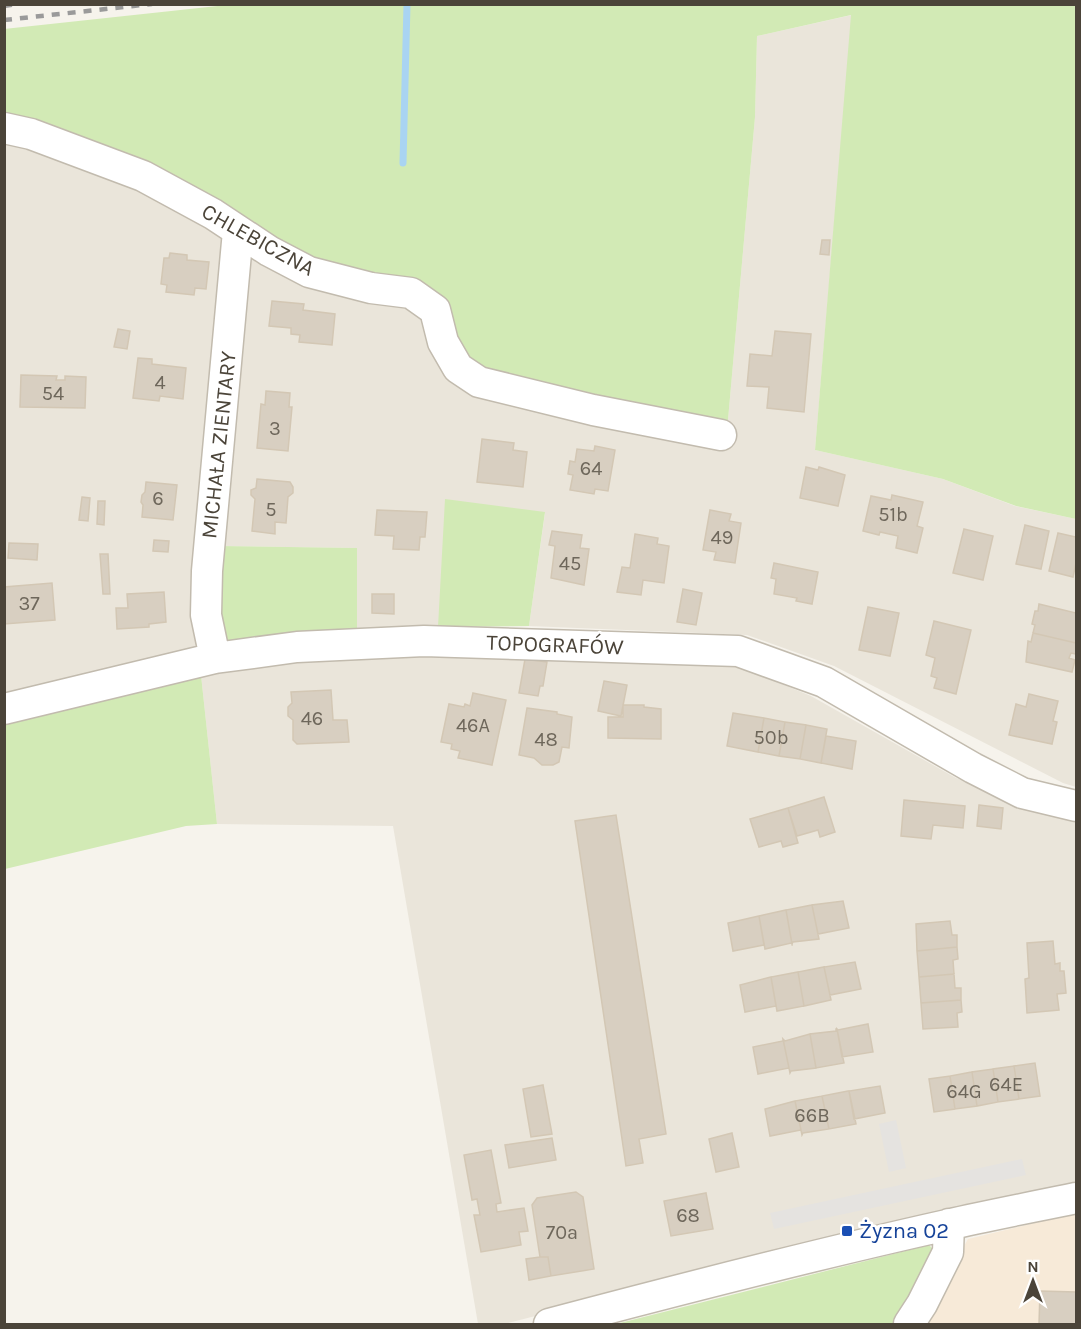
<svg xmlns="http://www.w3.org/2000/svg" width="1081" height="1329" font-family="Karla,sans-serif">
<style>
.residential{fill:#eae5da}
.commercial{fill:#f7ead8}
.green{fill:#d2eab5}
.parking{fill:#e5e3e0}
.lines{fill:none;stroke-linecap:round;stroke-linejoin:round}
.stream{stroke:#a9d4f2;stroke-width:7}
.building{fill:#d8cfc1;stroke:#d3c7b4;stroke-width:1.5}
.minor-casing{stroke:#c2bbae;stroke-width:33}
.minor{stroke:#fff;stroke-width:30}
.rail{stroke:#9a9a9a;stroke-width:4.5;stroke-dasharray:8 8;stroke-linecap:butt}
.transit-dot{fill:#1a4fb4;stroke:#fff;stroke-width:2}
.labels{text-anchor:middle;dominant-baseline:central;stroke-width:5;stroke-linejoin:round;paint-order:stroke}
.number-label{font-size:20px;fill:#6e675b}
.street-label{font-size:22px;fill:#4b4439;stroke:#fff}
.transit-label{font-size:22px;fill:#164399;stroke:#fff;text-anchor:start}
</style>
<rect width="100%" height="100%" fill="#f6f3ec"/>
<!-- residential -->
<path class="residential" d="M852 15 815 450 943 479 1015 506 1076 519V787L1063 783 834 666 747 635 529 626 545 513 438 627 357 629V548L219 546 250 246 399 298 727 431 755 117 757 36Z
M4 134 78 156 216 231 227 245 201 646 4 695Z
M522 653 730 663 811 696 956 778 1039 807 1076 818V1185L649 1287 504 1324H478L393 826 217 824 201 675 276 662 358 656Z"/>
<!-- commercial -->
<path class="commercial" d="M1076 1213V1324H920L968 1239Z"/>
<!-- green -->
<path class="green" d="M236 4 1076 5V519L1016 506 943 479 815 450 851 15 757 36 755 117 727 431 485 373 456 349 441 303 309 265 5 120 4 29Z
M445 499 545 512 529 626 438 627Z
M219 546 357 548V629L231 644 218 628Z
M201 675 217 824 186 826 5 869 4 718Z
M929 1245 933 1249V1257L894 1324H616Z"/>
<!-- parking -->
<path class="parking" d="M896 1120 906 1168 889 1172 879 1124Z
M1022 1159 1026 1175 774 1229 770 1213Z"/>
<g class="lines">
<!-- stream -->
<path class="stream" d="M403 163 407 4"/>
</g>
<!-- building -->
<path class="building" d="M822 240H830L829 255 820 254Z
M170 253 187 255V260L209 262 206 289 195 288 194 295 166 292 167 285 161 284 164 258H169Z
M272 301 304 304 303 310 335 314 332 345 299 342 300 335 291 334V328L269 326Z
M118 329 130 331 127 349 114 347Z
M775 331 811 334 804 412 767 408 769 387 747 386 750 354 772 356Z
M138 358 152 359V364L186 368 183 399 160 396 159 401 133 398Z
M21 375 57 376 56 380H65V376L86 377 85 408 20 407Z
M266 391 290 393 289 407H292L288 451 257 448 261 404 265 405Z
M482 439 514 443 513 450 527 452 523 487 477 482Z
M595 446 615 450 608 491 595 489 594 494 570 490 573 475 568 474 570 461 575 462 577 449 594 451Z
M806 467 818 470 819 467 845 475 838 506 800 498Z
M257 479 290 482 293 487V493L288 497 286 523 275 522V534L252 531 255 499 251 495V490L256 488Z
M146 482 177 485 173 520 142 517 143 505 141 502 142 495 145 492Z
M892 495 923 502 917 526 923 528 917 553 896 548 898 536 880 532 879 535 863 531 871 496 891 500Z
M82 497 90 498 88 521 79 520Z
M98 501H105L104 525 97 524Z
M377 510 427 512 425 537H420L419 550 393 549 394 536 375 535Z
M710 510 731 514 729 521 741 523 735 563 714 560 716 552 703 550Z
M1025 525 1049 531 1041 569 1016 564Z
M964 529 993 536 983 580 953 573Z
M552 531 582 535 580 548 589 549 584 585 551 578 555 546 549 545Z
M1058 533 1076 537V563L1073 577 1049 571Z
M635 534 658 538 657 544 669 546 664 583 643 580 641 595 617 592 622 567 630 568Z
M154 540 169 541 168 552 153 551Z
M9 543 38 544 37 560 8 558Z
M100 554H108L110 594H103Z
M774 563 818 572 812 604 796 601 797 598 774 594 776 579 771 578Z
M52 583 55 620 4 624V587Z
M683 589 702 593 696 625 677 622Z
M164 592 166 622 149 624V627L117 629 116 608H128L127 594Z
M372 594H394V614L372 613Z
M1039 604 1076 613V643L1033 633 1035 625 1032 624 1035 611H1038Z
M868 607 899 613 890 656 859 650Z
M934 621 971 630 956 694 934 688 937 678 931 676 935 658 926 655Z
M1033 633 1076 643V654L1071 653 1069 658 1075 660 1072 672 1026 662 1028 641 1031 642Z
M525 659 547 662 543 686H540L538 696 519 693Z
M604 681 627 685 621 716 598 711Z
M331 690 333 720H347L349 742 297 744 293 740V720L288 716V707L292 703 291 692Z
M473 693 506 700 492 765 458 758 460 751 451 749 452 744 441 742 449 704 464 707 465 704 470 706Z
M1029 694 1058 701 1053 721 1057 722 1052 744 1009 735 1016 704 1026 707Z
M623 705H644V707L661 709V739L608 738V717H623Z
M527 708 557 712V714L572 717 569 748 562 747 559 762 553 765H542L534 758 519 755Z
M733 713 764 718 758 752 727 746Z
M764 718 785 722 779 756 758 752Z
M785 722 806 725 800 759 779 756Z
M806 725 827 729 821 763 800 759Z
M826 736 856 741 852 769 821 763Z
M824 797 835 832 820 837 818 830 797 836 788 808Z
M904 800 965 806 963 828 933 825 931 839 901 836Z
M979 805 1003 808 1001 829 977 826Z
M788 808 798 843 783 847 781 841 759 847 750 819Z
M616 815 666 1134 639 1139 643 1163 626 1166 575 821Z
M843 901 849 928 818 934 812 905Z
M812 905 819 939 793 942 792 944 786 910Z
M786 910 792 944 791 943 765 949 759 916Z
M759 916 764 945 733 951 728 923Z
M950 921 952 935H957V947L917 951 916 924Z
M1053 941 1055 964 1060 963V971H1064L1066 993 1057 994 1059 1010 1027 1013 1025 979 1029 978 1027 943Z
M957 947 958 959 953 960 954 974 919 977 917 951Z
M855 962 861 989 830 995 824 967Z
M824 967 831 1000 804 1006 798 972Z
M798 972 804 1006 777 1011 771 977Z
M954 974 955 988H961V1000L921 1003 919 977Z
M771 977 776 1006 745 1012 740 985Z
M961 1000 962 1012 957 1013 958 1027 923 1029 921 1003Z
M868 1024 873 1052 842 1057 837 1029 838 1030Z
M836 1029H837L844 1063 816 1068 810 1034 836 1031Z
M810 1034 816 1068 791 1071 790 1073 783 1039 785 1041Z
M783 1039 789 1068 758 1074 753 1047 783 1041Z
M1035 1063 1040 1096 1019 1099 1014 1066Z
M1014 1066 1019 1099 998 1102 993 1069Z
M993 1069 998 1102 977 1106 972 1072Z
M972 1072 977 1106 955 1109 950 1076Z
M950 1076 955 1109 934 1112 929 1079Z
M543 1085 552 1134 531 1137 523 1089Z
M880 1086 885 1113 854 1119 849 1091Z
M848 1091H849L856 1124 829 1129 822 1096Z
M822 1096 829 1129 803 1133 802 1135 795 1101Z
M795 1101 801 1130 770 1136 765 1109Z
M732 1133 739 1167 716 1172 709 1139Z
M552 1138 556 1160 509 1168 505 1145Z
M491 1150 501 1203 496 1204 497 1212 524 1208 528 1231 519 1232 521 1245 481 1252 474 1215H480L477 1199 472 1200 464 1155Z
M576 1192 583 1197 594 1269 551 1276 548 1257H540L532 1205 537 1198Z
M706 1193 713 1229 671 1236 664 1201Z
M540 1257H548L551 1276 529 1280 526 1259Z
M1040 1291 1076 1292V1324H1039Z"/>
<g class="lines">
<!-- minor casing -->
<g class="minor-casing">
<path id="minor" d="M4 128 31 134 143 176 213 214 269 251 309 272 371 288 411 293 435 310 443 342 458 368 479 382 593 410 721 435
M215 658 206 615 207 571 238 231
M4 709 215 658 297 647 424 641 738 651 824 682 973 768 1022 793 1076 806
M549 1324C681 1289 813 1255 947 1225 990 1215 1033 1207 1076 1198
M909 1324 922 1304 948 1252 949 1224"/>
</g>
<!-- minor -->
<use href="#minor" class="minor"/>
<!-- rail -->
<path class="rail" d="M4 6 18 4
M4 20 152 4"/>
</g>
<!-- markers -->
<rect class="transit-dot" x="841" y="1225" width="12" height="12" rx="3"/>
<g class="labels">
<!-- number labels -->
<g class="number-label">
<text x="160" y="382">4</text>
<text x="53" y="393">54</text>
<text x="275" y="428">3</text>
<text x="591" y="468">64</text>
<text x="158" y="498">6</text>
<text x="271" y="509">5</text>
<text x="893" y="514">51b</text>
<text x="722" y="537">49</text>
<text x="570" y="563">45</text>
<text x="29" y="603">37</text>
<text x="312" y="718">46</text>
<text x="473" y="725">46A</text>
<text x="771" y="737">50b</text>
<text x="546" y="739">48</text>
<text x="1006" y="1084">64E</text>
<text x="964" y="1091">64G</text>
<text x="812" y="1115">66B</text>
<text x="688" y="1215">68</text>
<text x="562" y="1232">70a</text>
</g>
<!-- street labels -->
<g class="street-label">
<text transform="translate(258 240) rotate(29)">CHLEBICZNA</text>
<text transform="translate(219 445) rotate(-84)">MICHAŁA ZIENTARY</text>
<text transform="translate(555 645) rotate(2)">TOPOGRAFÓW</text>
</g>
<!-- transit labels -->
<g class="transit-label">
<text x="859" y="1231">Żyzna 02</text>
</g>
</g>
<!-- border -->
<rect width="1081" height="1329" fill="none" stroke="#4b4439" stroke-width="12"/>
<!-- north arrow -->
<g transform="translate(1033 1281)" stroke="#ffffff" stroke-width="4.5" paint-order="stroke">
<path d="M0-4.5L10 22L0 15L-10 22Z" fill="#4b4439"/>
<text y="-9" font-size="16" font-weight="bold" text-anchor="middle" fill="#4b4439">N</text>
</g>
</svg>
